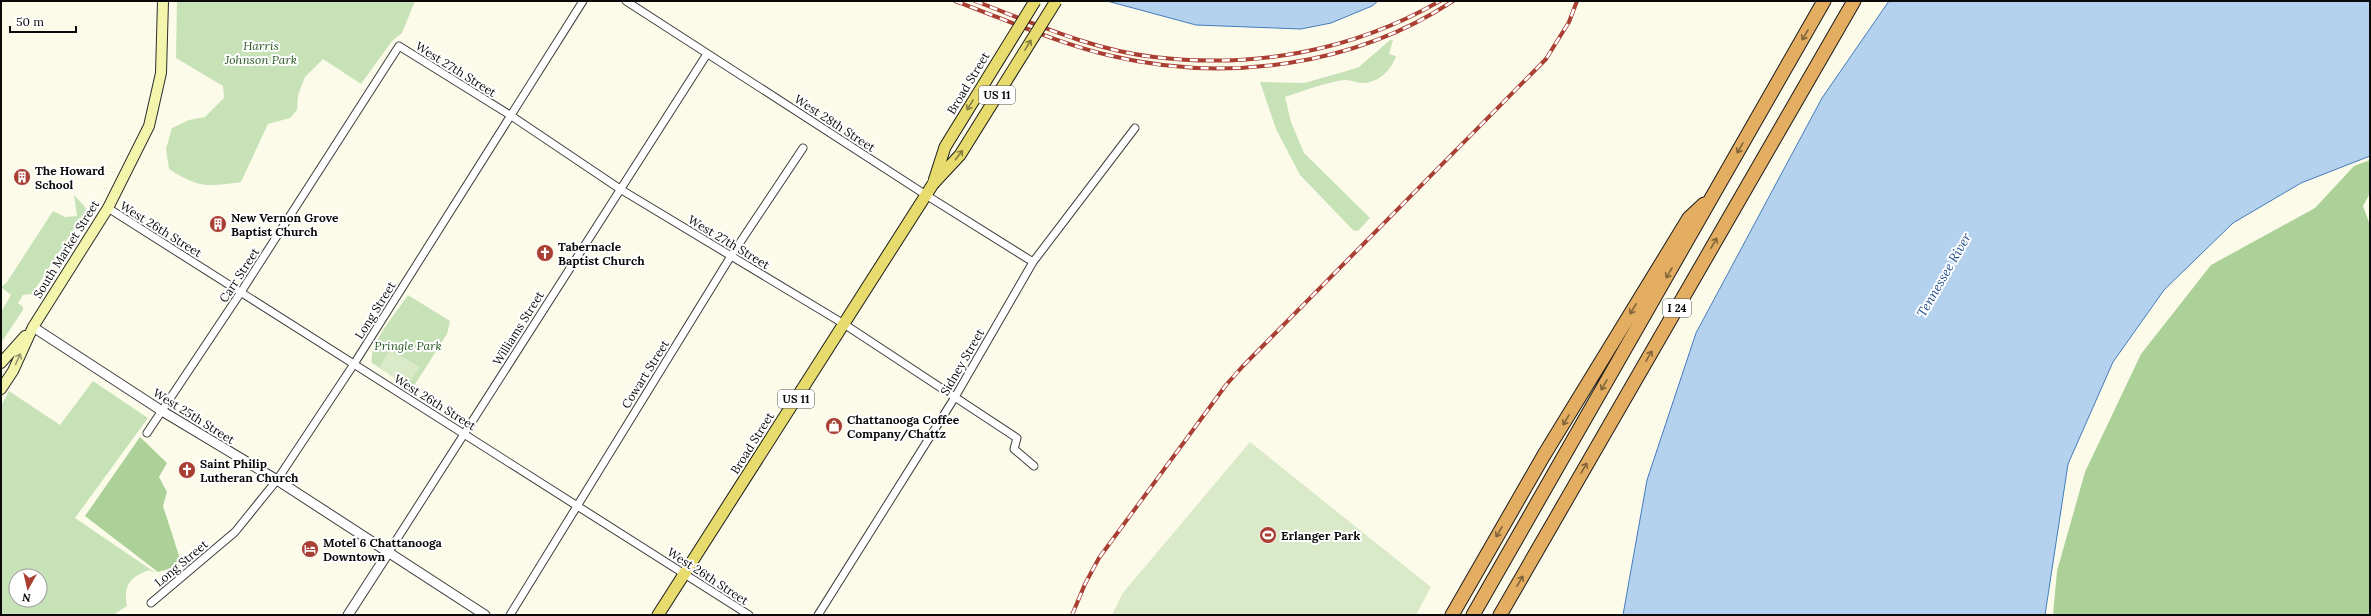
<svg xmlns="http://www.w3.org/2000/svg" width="2371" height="616" font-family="Lora,serif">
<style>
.green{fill:#c8e2b8;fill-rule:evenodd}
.forest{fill:#abd199}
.pitch{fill:#daeac9}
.water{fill:#b4d1ee;stroke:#447cbc}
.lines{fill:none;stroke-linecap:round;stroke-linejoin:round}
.minor-casing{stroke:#3d3d3d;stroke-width:9}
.tertiary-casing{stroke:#3d3d3d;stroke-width:11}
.secondary-casing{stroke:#2c2c2c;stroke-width:12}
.primary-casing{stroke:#1b1b1b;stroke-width:13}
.motorway-casing{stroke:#1b1b1b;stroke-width:15}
.minor{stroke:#fff;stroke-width:7}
.tertiary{stroke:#fff;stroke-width:9}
.secondary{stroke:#f4f5ac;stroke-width:10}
.primary{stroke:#e8db6e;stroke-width:11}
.motorway{stroke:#e3ae61;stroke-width:13}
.rail-casing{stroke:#a93e33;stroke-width:4}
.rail{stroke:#fff;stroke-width:2.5;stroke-dasharray:8;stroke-linecap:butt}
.primary-bridge-casing{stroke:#1b1b1b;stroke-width:13;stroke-linecap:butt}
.primary-bridge{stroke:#e8db6e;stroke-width:11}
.oneway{stroke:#81643a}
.oneway2{stroke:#847d41}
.oneway3{stroke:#96976b}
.labels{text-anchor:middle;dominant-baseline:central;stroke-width:4;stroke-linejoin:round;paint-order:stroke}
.shield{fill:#fff;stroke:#545454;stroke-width:1}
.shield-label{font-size:11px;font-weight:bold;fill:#0a0a0a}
.park-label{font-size:12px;font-style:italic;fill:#275923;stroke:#fff}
.street-label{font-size:12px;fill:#0a0a0a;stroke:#fff}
.poi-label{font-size:12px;font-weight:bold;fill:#0a0a0a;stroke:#fff;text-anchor:start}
.water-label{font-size:13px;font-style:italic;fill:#23508c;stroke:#fff}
</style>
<rect width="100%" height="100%" fill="#fcfbea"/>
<!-- green -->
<path class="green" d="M177 1H415L402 33 392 41 361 84 323 59 305 77 298 95 297 110 290 118 268 124 241 182C206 187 199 188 169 169L166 149 172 128 189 120 205 117 224 98 223 86 176 58Z
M1390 40H1393L1389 54 1396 56C1391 71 1377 84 1361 83 1356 83 1351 80 1346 80 1330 81 1300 92 1285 97L1291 122 1304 153 1370 218 1358 231 1353 230 1300 175 1276 129 1260 82 1304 83 1343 72 1359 67Z
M74 195 85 207 86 210 32 294 23 295 18 303 23 307V310L1 343V312L11 295 1 287 7 282 53 211 65 217 77 216Z
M408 295 450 321 447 334 412 389 372 363C368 344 397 312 408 295Z
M93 381 148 418 75 518 156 573 149 570C130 577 123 585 127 606L113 615H1V406L9 391 60 425ZM16 576H40V600H16Z"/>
<!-- forest -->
<path class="forest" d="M2370 160V193L2363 206 2370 225V615H2053L2057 571 2085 472 2141 354 2211 265 2315 208 2354 166Z
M140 437 167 463 159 477 167 492 163 506 182 565 158 572 85 516Z"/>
<!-- pitch -->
<path class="pitch" d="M390 350 420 367 407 385 379 368Z
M1250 442 1431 587 1416 615H1112L1122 594Z"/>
<!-- water -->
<path class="water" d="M1107 1H1378L1372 6 1331 23 1301 29 1196 25Z
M1889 1H2370V156L2301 183 2233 223 2164 290 2113 362 2068 464 2045 615H1623L1647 480 1696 333 1822 98Z"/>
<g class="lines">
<!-- minor casing -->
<g class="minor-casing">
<path id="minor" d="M626 1 926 195 1033 262
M108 208 749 615
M147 433 241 292 399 46 510 115 620 189 844 324 1017 438 1014 449 1034 466
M388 553 707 54
M151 603 235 532 277 480 354 364 583 1
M510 615 731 256 803 148
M818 615 955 397 1033 262 1135 128"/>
</g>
<!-- tertiary casing -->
<g class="tertiary-casing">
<path id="tertiary" d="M33 327 162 411 277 480 485 615
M348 615 388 553"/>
</g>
<!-- secondary casing -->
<g class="secondary-casing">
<path id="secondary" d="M1 363 25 336
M1 389 13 371 33 327 108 208 149 126 161 73 163 1"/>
</g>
<!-- primary casing -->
<g class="primary-casing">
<path id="primary" d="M658 615 933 184"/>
</g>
<!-- motorway casing -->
<g class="motorway-casing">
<path id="motorway" d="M1452 615 1544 455 1689 218 1704 204
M1473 615 1824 1
M1500 615 1854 1"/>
</g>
<!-- minor -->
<use href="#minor" class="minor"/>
<!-- tertiary -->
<use href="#tertiary" class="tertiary"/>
<!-- secondary -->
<use href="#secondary" class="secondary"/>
<!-- primary -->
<use href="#primary" class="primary"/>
<!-- motorway -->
<use href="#motorway" class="motorway"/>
<!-- rail casing -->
<g class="rail-casing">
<path id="rail" d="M955 1C1007 20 1059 44 1112 56 1227 83 1354 66 1453 1
M975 1C1033 23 1092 50 1154 57 1254 69 1353 51 1440 1
M1072 615 1085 584 1099 558 1226 385 1243 366 1546 59 1569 22 1577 1"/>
</g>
<!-- rail -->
<use href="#rail" class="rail"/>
<!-- primary-bridge casing -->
<g class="primary-bridge-casing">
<path id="primary-bridge" d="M934 181 945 147 1035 1
M933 184 960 155 1056 1"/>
</g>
<!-- primary-bridge -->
<use href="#primary-bridge" class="primary-bridge"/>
</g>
<!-- one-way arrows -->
<defs><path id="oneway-shaft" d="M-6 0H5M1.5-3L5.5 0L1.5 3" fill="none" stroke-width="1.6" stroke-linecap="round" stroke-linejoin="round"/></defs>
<g class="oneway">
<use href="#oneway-shaft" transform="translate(1805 35) rotate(120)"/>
<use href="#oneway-shaft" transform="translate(1740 148) rotate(120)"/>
<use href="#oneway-shaft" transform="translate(1714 243) rotate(-60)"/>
<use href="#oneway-shaft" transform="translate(1669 273) rotate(120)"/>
<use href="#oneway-shaft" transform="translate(1633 309) rotate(121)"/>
<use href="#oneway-shaft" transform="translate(1649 356) rotate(-60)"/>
<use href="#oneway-shaft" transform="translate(1604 385) rotate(120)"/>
<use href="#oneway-shaft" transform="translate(1566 420) rotate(121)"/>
<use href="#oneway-shaft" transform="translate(1584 468) rotate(-60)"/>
<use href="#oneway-shaft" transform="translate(1499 532) rotate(120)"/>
<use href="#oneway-shaft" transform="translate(1520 581) rotate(-60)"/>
</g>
<g class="oneway2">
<use href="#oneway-shaft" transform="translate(1028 45) rotate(-58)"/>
<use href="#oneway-shaft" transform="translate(970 105) rotate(121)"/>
<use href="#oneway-shaft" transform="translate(959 155) rotate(-52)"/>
</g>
<use class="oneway3" href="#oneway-shaft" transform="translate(18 359) rotate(-66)"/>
<!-- icons -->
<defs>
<g id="building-disc" transform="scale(0.9)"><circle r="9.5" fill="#a93e33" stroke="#fff"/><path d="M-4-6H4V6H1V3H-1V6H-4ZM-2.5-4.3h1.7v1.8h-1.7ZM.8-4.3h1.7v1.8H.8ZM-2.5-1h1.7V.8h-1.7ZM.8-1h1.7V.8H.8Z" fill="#fff"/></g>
<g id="church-disc" transform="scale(0.9)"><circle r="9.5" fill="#a93e33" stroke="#fff"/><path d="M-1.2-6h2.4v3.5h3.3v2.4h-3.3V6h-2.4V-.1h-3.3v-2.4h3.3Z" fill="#fff"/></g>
<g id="shop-disc" transform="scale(0.9)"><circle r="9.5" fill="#a93e33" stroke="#fff"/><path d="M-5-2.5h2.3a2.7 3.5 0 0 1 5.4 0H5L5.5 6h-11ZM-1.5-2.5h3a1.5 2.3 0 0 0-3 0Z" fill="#fff"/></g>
<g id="stadium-disc" transform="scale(0.9)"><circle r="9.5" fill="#a93e33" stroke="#fff"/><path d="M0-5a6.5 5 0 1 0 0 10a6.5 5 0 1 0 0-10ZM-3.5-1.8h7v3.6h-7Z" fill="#fff"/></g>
<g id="hotel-disc" transform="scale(0.9)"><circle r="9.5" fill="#a93e33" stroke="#fff"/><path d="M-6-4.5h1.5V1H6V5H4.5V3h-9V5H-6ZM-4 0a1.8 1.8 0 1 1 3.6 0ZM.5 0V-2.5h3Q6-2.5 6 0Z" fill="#fff"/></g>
</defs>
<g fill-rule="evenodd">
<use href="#building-disc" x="22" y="177"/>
<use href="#building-disc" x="218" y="224"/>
<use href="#church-disc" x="545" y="253"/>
<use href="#shop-disc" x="834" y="426"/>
<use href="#church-disc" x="187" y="470"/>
<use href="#stadium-disc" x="1268" y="535"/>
<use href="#hotel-disc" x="310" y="549"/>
</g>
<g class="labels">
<!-- shield labels -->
<g class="shield">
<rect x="979" y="86" width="36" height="18" rx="3"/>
<rect x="1663" y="299" width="28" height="18" rx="3"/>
<rect x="778" y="390" width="36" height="18" rx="3"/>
</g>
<g class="shield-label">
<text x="997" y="95">US 11</text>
<text x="1677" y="308">I 24</text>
<text x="796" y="399">US 11</text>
</g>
<!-- park labels -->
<g class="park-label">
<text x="261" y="45">Harris<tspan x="261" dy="14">Johnson Park</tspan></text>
<text x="408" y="345">Pringle Park</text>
</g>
<!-- street labels -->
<g class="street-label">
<text transform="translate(456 69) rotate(32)">West 27th Street</text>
<text transform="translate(968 83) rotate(-59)">Broad Street</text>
<text transform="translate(835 123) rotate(33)">West 28th Street</text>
<text transform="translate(161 229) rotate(32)">West 26th Street</text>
<text transform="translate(729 242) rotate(31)">West 27th Street</text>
<text transform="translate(66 249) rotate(-58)">South Market Street</text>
<text transform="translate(239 275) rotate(-57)">Carr Street</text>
<text transform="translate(375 310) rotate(-58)">Long Street</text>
<text transform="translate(518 328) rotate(-58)">Williams Street</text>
<text transform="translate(962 362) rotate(-60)">Sidney Street</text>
<text transform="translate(645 374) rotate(-58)">Cowart Street</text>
<text transform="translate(435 402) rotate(32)">West 26th Street</text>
<text transform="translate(194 416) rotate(32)">West 25th Street</text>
<text transform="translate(752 443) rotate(-58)">Broad Street</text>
<text transform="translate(181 563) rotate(-40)">Long Street</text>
<text transform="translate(708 576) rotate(33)">West 26th Street</text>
</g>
<!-- poi labels -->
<g class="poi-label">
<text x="35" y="170">The Howard<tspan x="35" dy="14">School</tspan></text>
<text x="231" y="217">New Vernon Grove<tspan x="231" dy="14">Baptist Church</tspan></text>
<text x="558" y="246">Tabernacle<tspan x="558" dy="14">Baptist Church</tspan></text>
<text x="847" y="419">Chattanooga Coffee<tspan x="847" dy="14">Company/Chattz</tspan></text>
<text x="200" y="463">Saint Philip<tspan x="200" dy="14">Lutheran Church</tspan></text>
<text x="1281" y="535">Erlanger Park</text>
<text x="323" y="542">Motel 6 Chattanooga<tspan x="323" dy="14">Downtown</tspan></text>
</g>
<!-- water labels -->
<g class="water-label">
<text transform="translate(1944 275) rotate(-60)">Tennessee River</text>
</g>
</g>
<!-- border -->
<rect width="2371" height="616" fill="none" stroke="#0a0a0a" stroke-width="4"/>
<!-- north arrow -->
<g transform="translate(28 588) rotate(188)"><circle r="19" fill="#ffffff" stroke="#9d9d9d"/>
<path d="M0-3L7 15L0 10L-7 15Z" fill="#a93e33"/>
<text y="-6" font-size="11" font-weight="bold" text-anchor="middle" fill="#0a0a0a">N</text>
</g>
<!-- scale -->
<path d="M10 26v6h66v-6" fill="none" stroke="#0a0a0a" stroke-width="2"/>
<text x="16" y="26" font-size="12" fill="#0a0a0a" stroke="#ffffff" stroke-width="3" paint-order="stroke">50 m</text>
</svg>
